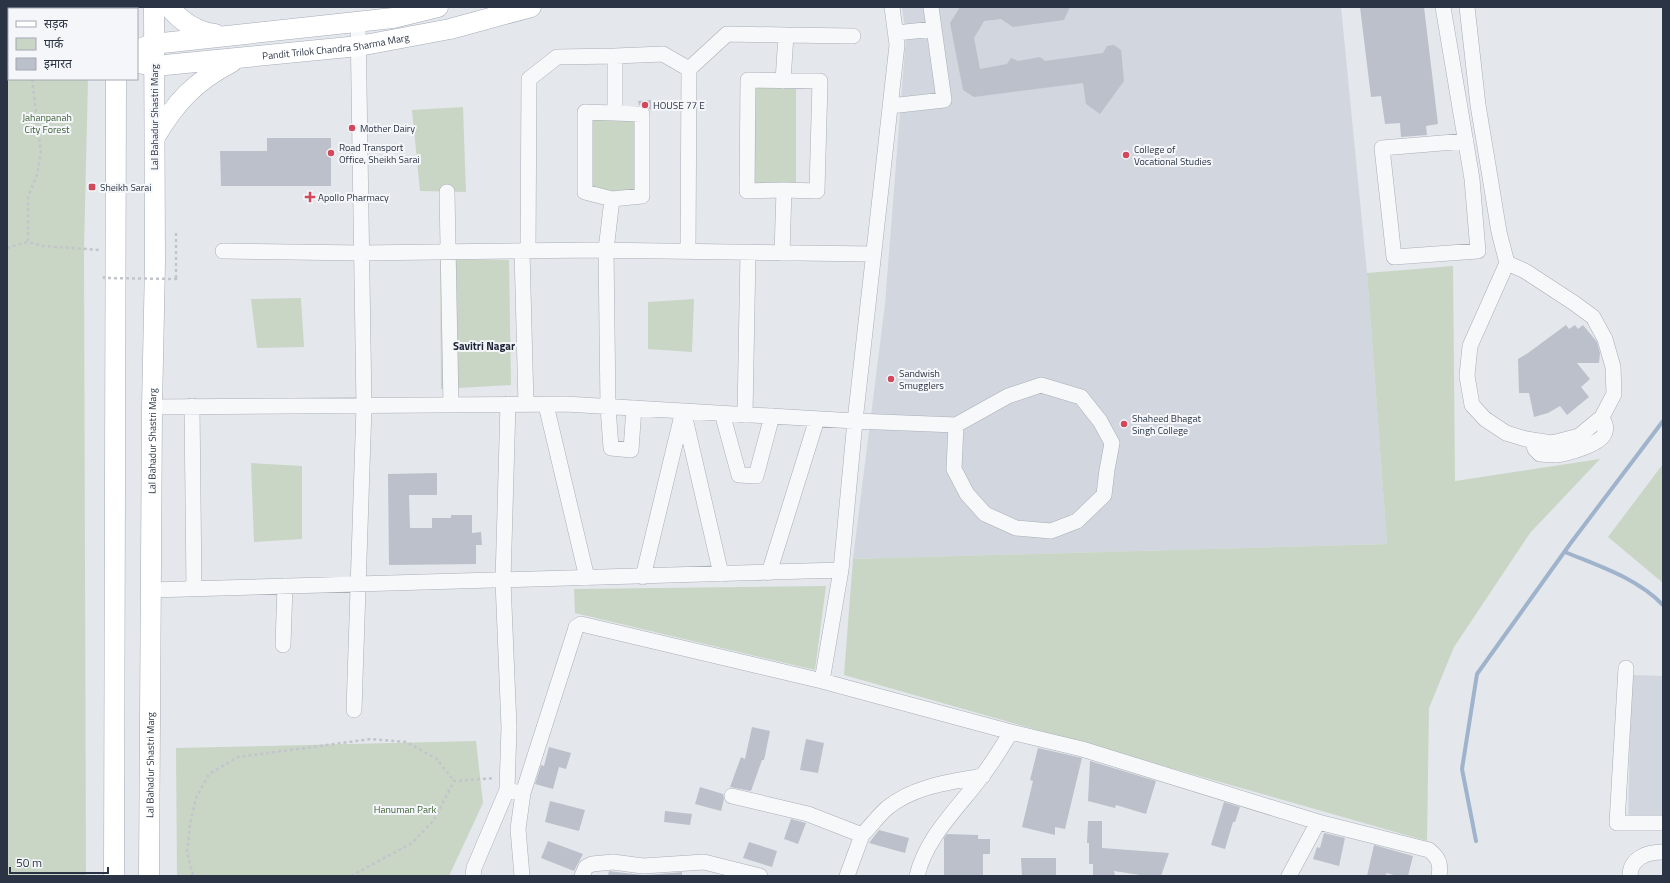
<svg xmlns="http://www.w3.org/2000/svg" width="1670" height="883" font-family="'Titillium Web','Noto Sans Devanagari',sans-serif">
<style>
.built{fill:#d2d6de}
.green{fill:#c9d6c5}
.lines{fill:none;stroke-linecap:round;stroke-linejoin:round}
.stream{stroke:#9fb4cc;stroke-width:4}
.building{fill:#bbc0ca}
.minor-casing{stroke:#a9aeb7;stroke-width:16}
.major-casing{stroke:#a3abb8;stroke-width:21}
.path{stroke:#c2c5cb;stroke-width:2.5;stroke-dasharray:3 3;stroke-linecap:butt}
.minor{stroke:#f7f8fa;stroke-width:15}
.major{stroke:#fff;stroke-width:20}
.path-bridge{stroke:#c2c5cb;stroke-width:2.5;stroke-dasharray:3 3;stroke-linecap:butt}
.poi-dot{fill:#d1495b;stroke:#f4f6f9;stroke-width:1.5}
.labels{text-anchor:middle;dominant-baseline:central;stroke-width:4;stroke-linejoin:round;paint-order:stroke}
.street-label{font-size:10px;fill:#2b3445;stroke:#f4f6f9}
.poi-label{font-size:10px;fill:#2b3445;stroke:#f4f6f9;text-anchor:start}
.park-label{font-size:10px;fill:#3f6138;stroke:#f4f6f9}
.neighbourhood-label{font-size:11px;font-weight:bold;fill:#1d2536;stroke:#f4f6f9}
</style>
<rect width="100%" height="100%" fill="#e4e7ec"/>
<!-- built -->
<path class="built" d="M902 7H1341L1367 273 1387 544 853 559 885 304 906 37Z
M1631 675 1663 676V831H1628Z"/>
<!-- green -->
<path class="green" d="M7 7H89V9H9V79H88L84 249 86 876H7Z
M796 78V190L747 191 748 80Z
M463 107 466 192 420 191 412 110Z
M585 112H634L635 192H585Z
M440 259 509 260 511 385 441 389Z
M1453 266 1455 481 1600 459 1530 533 1454 647 1429 708 1427 841 844 675 853 559 1387 544 1367 273Z
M301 298 304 347 257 348 251 299Z
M694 299 692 352 648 349V302Z
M251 463 302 466V539L254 542Z
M1663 464V583L1608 537Z
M826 586 815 670 575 613 574 589Z
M476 741 483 803 449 876H177L176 748Z"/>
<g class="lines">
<!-- stream -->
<path class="stream" d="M1565 552C1599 566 1637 578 1663 605
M1476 841 1462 769 1477 674 1570 544 1663 421"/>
</g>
<!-- building -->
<path class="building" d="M960 7H1070L1064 20 1013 27 1001 19 984 21 974 38 980 69 1007 64 1011 58 1018 61 1040 57 1045 61 1103 53 1107 46 1114 45 1121 50 1124 81 1100 114 1086 104 1083 83 974 97 963 90 950 23Z
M1360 7H1424L1438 124 1426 126 1427 135 1401 137 1400 123 1385 124 1381 96 1371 97Z
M651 100V110L646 106 639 105 638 101Z
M267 138H331V186H221L220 151H267Z
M1566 325 1569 329 1575 325 1578 329 1583 325 1597 342 1600 353 1599 363H1577L1590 379 1581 387 1589 397 1567 415 1560 406 1548 413 1534 417 1529 393H1519L1518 359 1528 353Z
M437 473V495H409L410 528H432V518H451V515H472V533L481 532 482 545H476V564L389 565 388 474Z
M752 727 770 731 764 760H762L751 791 730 787 741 757 745 759Z
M806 739 824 743 818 773 800 770Z
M549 747 571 753 566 769 559 767 553 789 535 784 541 765 544 766Z
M1038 748 1082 758 1065 829 1055 827V835L1022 827 1033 781 1030 780Z
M1090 761 1156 781 1146 814 1116 805 1115 808 1088 801Z
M700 787 723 794 724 799 721 811 695 804Z
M550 801 585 810 579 831 545 822Z
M1224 802 1240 807 1235 822H1233L1225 849 1211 845Z
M665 811 692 814 690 825 664 822Z
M791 819 806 823 798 844 784 839Z
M1088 821H1102V848L1169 853 1161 876H1147L1114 871 1115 876H1093V864H1089V843H1087Z
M879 830 909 838 905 853 869 843Z
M1324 833 1345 838 1339 866 1313 859 1317 847 1320 848Z
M947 834 978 835V839H990V854H983V876H944V838Z
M548 841 583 854 574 871 541 858Z
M749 842 777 851 772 867 743 858Z
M1374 845 1413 856 1408 876H1398L1386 873V876H1367Z
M1021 858H1056V876H1022Z
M609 871 641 875V876H608Z
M682 872V876H649V875Z"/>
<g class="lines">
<!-- minor casing -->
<g class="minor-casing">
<path id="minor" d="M1443 7 1472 179 1478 251 1394 257 1382 148 1466 141
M1467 7 1478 105 1490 177 1499 232 1507 263 1470 346 1467 376 1472 405 1485 419 1506 433 1526 439 1552 443 1579 436 1602 417 1614 394 1613 367 1605 339 1593 317 1574 303 1525 271 1507 263
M896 33 934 29
M786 35 853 36
M615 56 663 54 689 69 688 251
M689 69 727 34 786 35 783 81
M890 106 944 100 931 7
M447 192 451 405
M612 199 585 192V112L642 114V196L612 199 606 250 608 407 611 448 631 450 634 408
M223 251 361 253 595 250 873 254
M522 251 526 404
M528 251 529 79 557 57 615 56V113
M782 253 784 190 817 191 820 81 748 80 747 191 784 190
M546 405 587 578
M192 406 194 589
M152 407 565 404 855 421 956 425 954 469 967 494 985 514 1016 528 1051 531 1077 521 1104 495 1107 470 1112 443 1100 421 1081 397 1041 385 1008 396 956 425
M722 413 739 475 756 476 772 416
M684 414 721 574
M745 415 748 252
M1532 440 1535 449 1540 454C1545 455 1551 455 1556 455 1567 454 1603 444 1605 432 1607 427 1604 422 1602 417
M769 573 817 419
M643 577 683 411
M151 590 841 570
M283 645 285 586
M1626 668 1617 823H1663
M822 681 841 570 855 421 897 45 892 7
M354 710 364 407 358 22
M507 790 523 793 575 631 576 627 581 624 822 681 1011 732 1082 749 1318 822 1429 850C1439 858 1441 864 1439 876
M732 796 808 814 862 835C870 827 878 816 887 808 914 786 950 782 983 776
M473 876 474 868 507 790 509 727 503 581 508 404
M522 876 518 829 523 793
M582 876 586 867 592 864 613 862 643 866 704 862 760 876
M847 876 862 835
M917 876C926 837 959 807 982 776 993 762 1002 747 1011 732
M1289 876 1318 822
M1630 876C1630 858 1647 852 1663 852"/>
</g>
<!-- major casing -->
<g class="major-casing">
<g id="major">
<path d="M169 7C181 21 197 32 215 34"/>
<path d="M117 9V7"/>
<path d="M142 48 153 44 393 18 438 7"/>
<path id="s1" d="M137 63 155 66 359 46 450 29 531 7"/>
<path d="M155 137C176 102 194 82 232 62"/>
<path d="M114 876 116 79"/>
<path id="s2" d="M149 876 152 407 155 263 154 7"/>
</g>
</g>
<!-- path -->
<path class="path" d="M55 9 56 7
M32 79 41 153 37 175 28 197V242L43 246 100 250
M176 233V279
M7 248 27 242
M193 875 187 852 190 824 196 798 209 774 238 757 371 739 406 742 437 759 454 781
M351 876 412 843 434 820 454 781 495 778"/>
<!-- minor -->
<use href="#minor" class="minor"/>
<!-- major -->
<use href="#major" class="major"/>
<!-- path-bridge -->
<path class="path-bridge" d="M104 276V278L176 279V281"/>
</g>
<!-- markers -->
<g class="poi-dot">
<circle cx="645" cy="105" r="4"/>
<circle cx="352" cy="128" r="4"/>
<circle cx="331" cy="153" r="4"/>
<circle cx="1126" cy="155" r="4"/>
<rect x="88" y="183" width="8" height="8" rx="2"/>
<path d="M308 191h4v4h4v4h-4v4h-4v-4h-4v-4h4z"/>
<circle cx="891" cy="379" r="4"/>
<circle cx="1124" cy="424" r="4"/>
</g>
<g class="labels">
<!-- street labels -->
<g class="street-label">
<text stroke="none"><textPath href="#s1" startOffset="200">Pandit Trilok Chandra Sharma Marg</textPath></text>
<text transform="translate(154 117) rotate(-90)">Lal Bahadur Shastri Marg</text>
<text stroke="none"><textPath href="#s2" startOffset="435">Lal Bahadur Shastri Marg</textPath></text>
<text stroke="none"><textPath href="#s2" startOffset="111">Lal Bahadur Shastri Marg</textPath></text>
</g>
<!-- poi labels -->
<g class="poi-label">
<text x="653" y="105">HOUSE 77 E</text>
<text x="360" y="128">Mother Dairy</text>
<text x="339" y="147">Road Transport<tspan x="339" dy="12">Office, Sheikh Sarai</tspan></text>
<text x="1134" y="149">College of<tspan x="1134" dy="12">Vocational Studies</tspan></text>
<text x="100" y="187">Sheikh Sarai</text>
<text x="318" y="197">Apollo Pharmacy</text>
<text x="899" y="373">Sandwish<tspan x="899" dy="12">Smugglers</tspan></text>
<text x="1132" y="418">Shaheed Bhagat<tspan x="1132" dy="12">Singh College</tspan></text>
</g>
<!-- park labels -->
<g class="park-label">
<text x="47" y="117">Jahanpanah<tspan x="47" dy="12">City Forest</tspan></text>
<text x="405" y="809">Hanuman Park</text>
</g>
<!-- neighbourhood labels -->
<g class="neighbourhood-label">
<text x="484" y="346">Savitri Nagar</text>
</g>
</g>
<!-- border -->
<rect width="1670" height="883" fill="none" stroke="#2b3445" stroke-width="16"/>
<!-- legend -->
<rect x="8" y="8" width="130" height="72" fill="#f4f6f9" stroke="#a4a8b1"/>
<rect x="16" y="21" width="20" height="6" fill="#ffffff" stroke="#a4a8b1"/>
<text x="44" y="28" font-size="12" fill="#2b3445">सड़क</text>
<rect x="16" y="38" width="20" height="12" fill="#c9d6c5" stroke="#a4a8b1"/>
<text x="44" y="48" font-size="12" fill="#2b3445">पार्क</text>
<rect x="16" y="58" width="20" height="12" fill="#bbc0ca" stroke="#a4a8b1"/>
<text x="44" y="68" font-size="12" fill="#2b3445">इमारत</text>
<!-- scale -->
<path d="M10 867v6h98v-6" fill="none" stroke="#2b3445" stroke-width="2"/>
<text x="16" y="867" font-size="12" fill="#2b3445" stroke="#f4f6f9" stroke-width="3" paint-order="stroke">50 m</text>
</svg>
